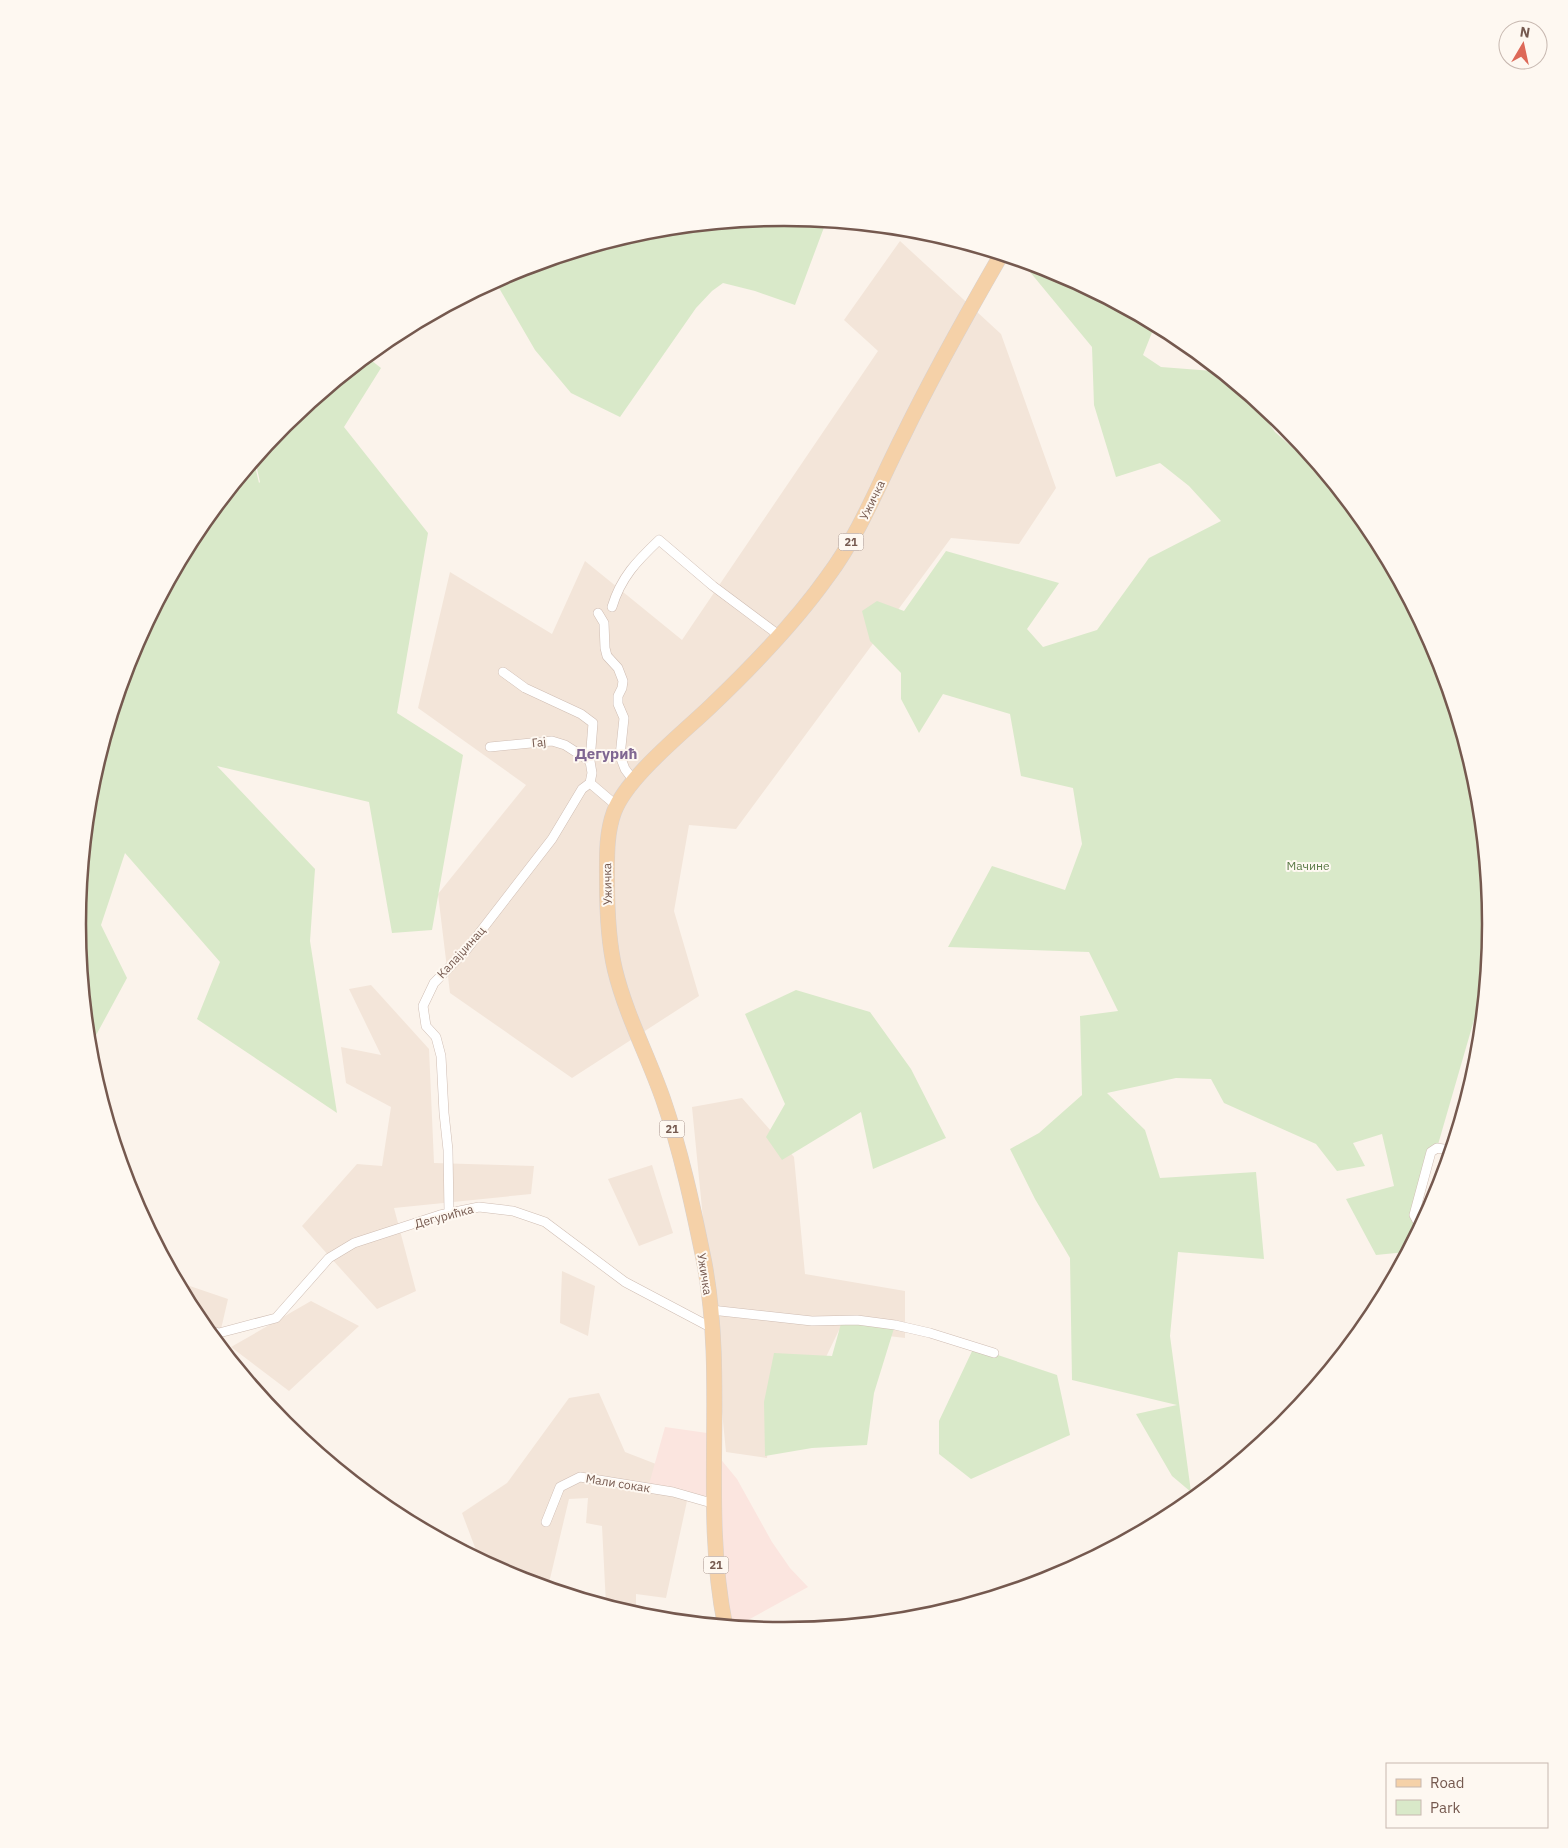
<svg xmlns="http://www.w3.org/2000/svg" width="1568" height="1848" font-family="'IBM Plex Sans',sans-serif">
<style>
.residential{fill:#f3e5d9}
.commercial{fill:#fbe5df}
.green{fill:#d9e9c9}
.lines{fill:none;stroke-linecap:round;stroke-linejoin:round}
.minor-casing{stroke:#cfbdb3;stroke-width:10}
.primary-casing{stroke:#d8d1ce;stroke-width:16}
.minor{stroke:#fff;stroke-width:9}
.primary{stroke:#f5d1a8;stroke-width:15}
.labels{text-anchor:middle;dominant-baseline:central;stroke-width:4;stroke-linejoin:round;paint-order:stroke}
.shield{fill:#fef8f1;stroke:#9e8980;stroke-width:1}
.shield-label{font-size:11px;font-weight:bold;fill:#75594f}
.street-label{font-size:12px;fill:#75594f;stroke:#fef8f1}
.park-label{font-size:12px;fill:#5b7a47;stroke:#fef8f1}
.quarter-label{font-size:15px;font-weight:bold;fill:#7f6691;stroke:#fef8f1}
.rim{fill:none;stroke:#75594f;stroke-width:2.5}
</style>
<rect width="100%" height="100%" fill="#fbf3eb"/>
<!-- residential -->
<path class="residential" d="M900 241 1001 334 1056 488 1019 544 951 538 736 829 689 825 674 911 699 996 572 1078 450 993 438 894 526 785 418 708 450 572 552 634 585 561 682 640 878 351 844 320Z
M371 985 429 1049 434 1163 534 1166 531 1194 394 1208 416 1291 377 1309 302 1226 357 1164 382 1166 391 1107 346 1083 341 1047 381 1055 349 989Z
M742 1098 794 1157 805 1274 905 1291V1338L839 1330 826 1357 777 1358 767 1458 726 1452 692 1107Z
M652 1165 673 1233 639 1246 608 1179Z
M562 1271 595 1286 588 1336 560 1323Z
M178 1282 228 1299 218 1342 196 1316Z
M311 1301 359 1326 289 1391 231 1347Z
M599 1393 625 1452 692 1478 666 1598 636 1594V1614L606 1605 602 1526 586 1523 588 1498 569 1499 548 1587 513 1577 479 1558 462 1513 507 1483 569 1398Z"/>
<!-- commercial -->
<path class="commercial" d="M665 1427 714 1434V1451L737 1479 772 1542 790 1568 808 1587 737 1626 725 1625 715 1504 648 1488Z"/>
<!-- green -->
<path class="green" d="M784 218 826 222 795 305 755 291 723 283 712 291 696 308 620 417 571 393 535 350 495 281 514 271 646 231Z
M1037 266 1055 271 1155 325 1143 355 1161 367 1213 371 1236 385 1249 396 1275 432 1328 479 1372 532 1437 654 1477 786 1490 924 1481 1020H1474L1437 1148 1414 1215 1420 1226 1406 1252 1376 1255 1346 1199 1394 1186 1382 1134 1353 1143 1365 1166 1337 1171 1316 1144 1224 1103 1211 1079 1176 1078 1107 1093 1145 1130 1160 1178 1256 1172 1264 1259 1178 1252 1170 1336 1191 1492 1172 1476 1136 1414 1177 1405 1072 1380 1070 1258 1035 1199 1010 1149 1039 1133 1082 1095 1080 1016 1118 1011 1089 952 948 947 992 866 1065 890 1082 844 1073 788 1021 776 1010 714 943 694 919 733 901 699V673L870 641 862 611 877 601 904 611 946 551 1059 583 1027 629 1043 647 1097 630 1149 558 1221 521 1189 486 1160 463 1116 477 1094 405 1092 347 1030 272Z
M367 357 381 368 344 427 428 533 397 713 463 755 432 930 392 933 369 802 217 766 315 869 310 941 337 1113 197 1019 220 962 125 853 101 925 127 978 94 1039 89 1038 78 924 91 786 131 653 197 531 254 462 259 483 260 482 255 460 285 424Z
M796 990 870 1012 911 1069 946 1138 873 1169 861 1112 782 1160 766 1137 785 1104 745 1014Z
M842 1320 895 1325 874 1393 867 1445 812 1448 765 1456 764 1402 774 1353 832 1356Z
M974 1347 1057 1375 1070 1435 971 1479 939 1454V1421Z"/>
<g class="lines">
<!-- minor casing -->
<g class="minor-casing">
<path id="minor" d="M612 607C621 577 637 561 659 540L713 586 780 636
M598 613 604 623 605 648 607 656 618 668 623 681 622 688 618 696V704L624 718 620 756 625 769 634 781
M503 672 525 688 581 714 593 723 590 761 592 773 590 783
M490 747 552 741 565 745 590 761
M449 1213 448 1150 444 1113 441 1056 436 1037 426 1026 423 1006 434 983 467 949 552 839 582 789 590 783 617 806
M1420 1226 1414 1215 1431 1152 1437 1148 1450 1150
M711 1310 812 1321 857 1320 895 1325 930 1333 994 1353
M208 1330 219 1333 276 1318 329 1258 354 1243 440 1215 479 1207 513 1211 545 1222 625 1282 712 1328
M546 1522 560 1487 580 1477 673 1492 715 1504"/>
</g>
<!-- primary casing -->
<g class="primary-casing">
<path id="primary" d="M725 1625C701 1505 727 1381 704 1261 693 1207 681 1151 663 1099 648 1056 626 1015 615 970 608 941 607 910 607 880 607 857 606 834 614 812 627 777 683 733 711 706 753 666 794 624 828 576 860 533 879 483 903 436 933 374 967 314 1001 255"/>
</g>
<!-- minor -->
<use href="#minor" class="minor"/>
<!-- primary -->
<use href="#primary" class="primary"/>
</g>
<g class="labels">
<!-- shield labels -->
<g class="shield">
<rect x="838.5" y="533.5" width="25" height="17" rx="4"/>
<rect x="659.5" y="1120.5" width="25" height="17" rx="4"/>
<rect x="703.5" y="1556.5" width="25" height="17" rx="4"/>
</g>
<g class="shield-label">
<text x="851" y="542">21</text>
<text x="672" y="1129">21</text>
<text x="716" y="1565">21</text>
</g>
<!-- street labels -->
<g class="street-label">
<text transform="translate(872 500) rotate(-64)">Ужичка</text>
<text transform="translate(539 742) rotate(-6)">Гај</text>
<text transform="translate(607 884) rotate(-91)">Ужичка</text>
<text transform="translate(461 952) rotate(-48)">Калајџинац</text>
<text transform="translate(444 1216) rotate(-15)">Дегурићка</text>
<text transform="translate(705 1274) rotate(81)">Ужичка</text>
<text transform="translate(618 1483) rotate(9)">Мали сокак</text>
</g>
<!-- park labels -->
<g class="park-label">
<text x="1308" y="865">Мачине</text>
</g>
<!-- quarter labels -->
<g class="quarter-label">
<text x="606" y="753">Дегурић</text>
</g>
</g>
<!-- crop -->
<path d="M0 0H1568V1848H0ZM86 924a698 698 0 1 1 1396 0a698 698 0 1 1-1396 0Z" fill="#fef8f1" fill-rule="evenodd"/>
<path class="rim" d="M86 924a698 698 0 1 1 1396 0a698 698 0 1 1-1396 0Z"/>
<!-- legend -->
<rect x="1386" y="1763" width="162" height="65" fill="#fef8f1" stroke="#c7b8b0"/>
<rect x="1396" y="1779" width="25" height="8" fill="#f5d1a8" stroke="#c7b8b0"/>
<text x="1430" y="1788" font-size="15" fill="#75594f">Road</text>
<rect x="1396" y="1800" width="25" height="15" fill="#d9e9c9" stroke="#c7b8b0"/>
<text x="1430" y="1813" font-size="15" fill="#75594f">Park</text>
<!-- north arrow -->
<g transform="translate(1523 45) rotate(9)"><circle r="24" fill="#fef8f1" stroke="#c7b8b0"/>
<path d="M0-4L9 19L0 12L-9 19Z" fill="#dd6958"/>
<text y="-8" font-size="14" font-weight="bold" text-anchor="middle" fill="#75594f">N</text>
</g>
</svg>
